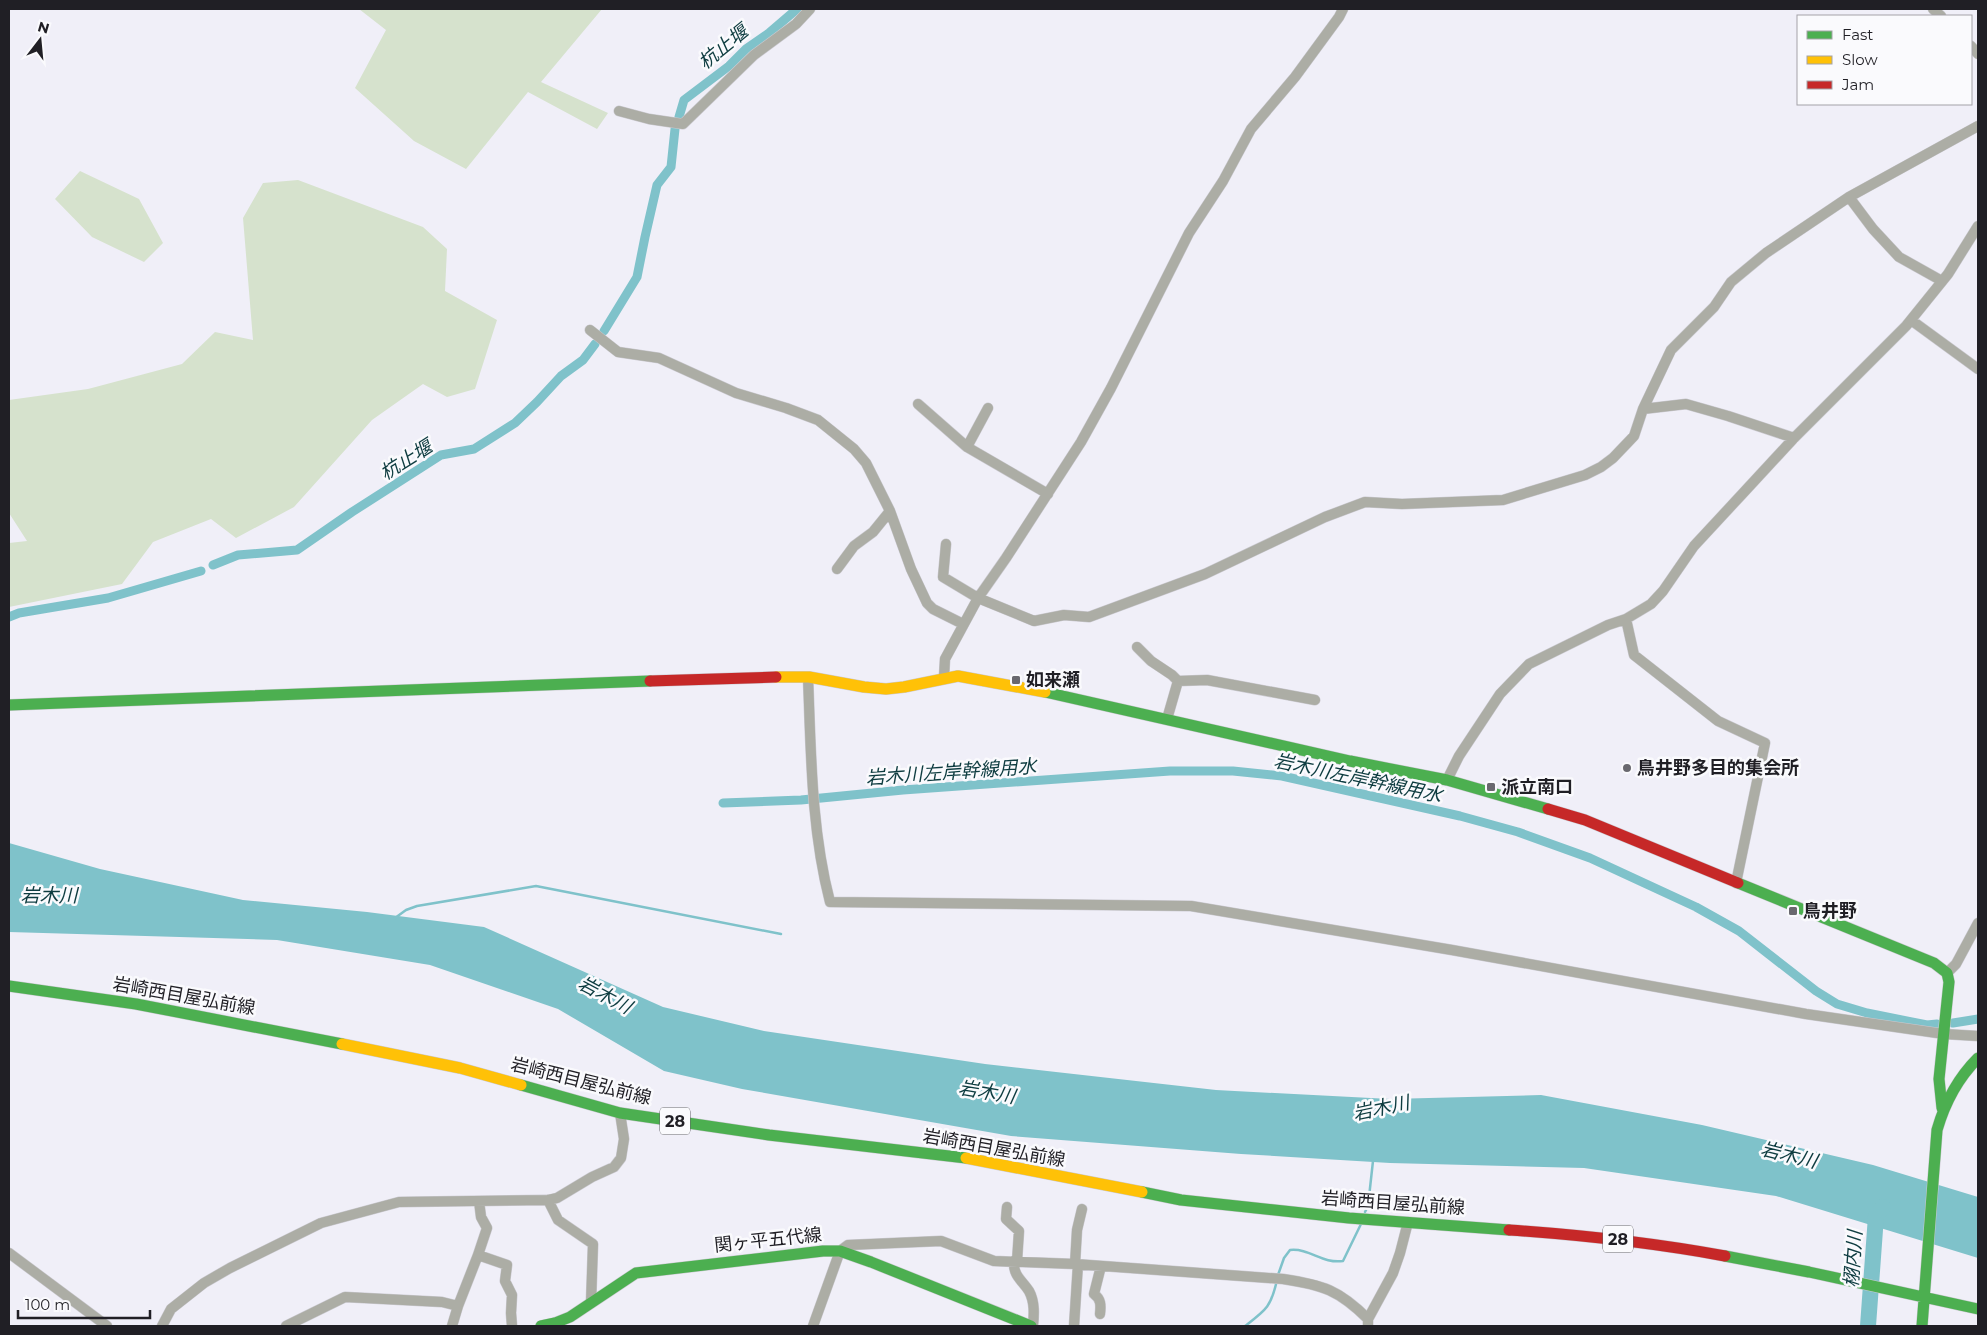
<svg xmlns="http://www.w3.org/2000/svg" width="1987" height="1335" font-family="Montserrat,'Noto Sans JP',sans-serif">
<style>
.green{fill:#d6e2cd}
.water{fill:#7fc2ca}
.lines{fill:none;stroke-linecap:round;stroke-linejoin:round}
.stream{stroke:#7fc2ca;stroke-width:2.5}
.canal{stroke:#7fc2ca;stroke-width:9}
.river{stroke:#7fc2ca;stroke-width:16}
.street-casing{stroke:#cbcad1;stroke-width:11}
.fast-casing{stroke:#cbcad1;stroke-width:12}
.slow-casing{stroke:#cbcad1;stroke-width:12}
.jam-casing{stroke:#cbcad1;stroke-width:12}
.street{stroke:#acada5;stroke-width:10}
.fast{stroke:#4caf50;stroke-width:11}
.slow{stroke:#ffc107;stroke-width:11}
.jam{stroke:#c62828;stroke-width:11}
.poi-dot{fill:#69686f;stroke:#fafafd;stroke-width:2}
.labels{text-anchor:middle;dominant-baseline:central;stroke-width:5;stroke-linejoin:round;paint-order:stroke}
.shield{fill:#fafafd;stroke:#616166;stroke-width:1}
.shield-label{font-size:16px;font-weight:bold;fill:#201f25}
.poi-label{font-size:18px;font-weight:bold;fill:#201f25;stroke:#fafafd;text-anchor:start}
.street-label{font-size:18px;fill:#201f25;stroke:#fafafd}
.water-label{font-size:19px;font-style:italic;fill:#0e3c40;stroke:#fafafd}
</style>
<rect width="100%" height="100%" fill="#f0eff8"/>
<!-- green -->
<path class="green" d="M359 9H602L541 82 608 113 597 129 528 92 466 169 414 141 355 88 386 30Z
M80 171 139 199 163 243 144 262 92 237 55 199Z
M298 180 423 227 447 249 445 291 497 320 475 389 447 397 423 384 372 420 294 507 236 538 211 519 153 542 122 584 9 607V543L27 541 9 513V400L88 389 182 364 215 332 253 340 243 218 263 183Z"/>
<!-- water -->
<path class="water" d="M9 843 100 869 243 900 367 912 484 927 663 1007 764 1031 985 1064 1216 1090 1390 1099 1541 1095 1702 1125 1873 1165 1978 1197V1258L1776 1196 1584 1168 1390 1163 1241 1154 1011 1136 742 1089 664 1071 558 1009 430 965 277 940 9 932Z"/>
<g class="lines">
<!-- stream -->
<path class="stream" d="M395 918 406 910 417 906 536 886 781 934
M1365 1212 1368 1206 1373 1161
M1278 1275 1284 1258 1290 1250C1310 1248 1322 1264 1343 1261L1361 1224
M1245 1326C1266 1310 1271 1307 1277 1280"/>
<!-- canal -->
<path class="canal" d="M679 117 684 100 729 66 746 49 769 33 797 9
M604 331 637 277 645 237 657 185 671 167 675 129
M213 565 238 555 297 550 352 512 441 455 474 449 515 423 537 402 561 376 583 360 595 344
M9 617 19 613 108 598 201 571
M723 803 801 800 903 790 1170 771H1233L1282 776 1460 816 1518 832 1590 858 1696 907 1739 931 1816 991 1837 1004 1867 1013 1927 1025 1937 1024
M1953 1023 1978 1019"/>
<!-- river -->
<path class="river" d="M1868 1326 1876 1216 1883 1207"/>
<!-- street casing -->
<g class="street-casing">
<path id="street" d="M1933 9 1941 16
M1971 46 1978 54
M619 111 649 119 683 124 754 55 796 24 810 9
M1849 197 1873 229 1899 257 1942 281
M1911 320 1978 369
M590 330 618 352 659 358 736 393 786 408 818 420 854 449 866 463 890 511 911 569 927 603 933 609 963 624
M918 404 967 447 1048 494
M1643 409 1671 350 1714 307 1731 282 1766 253 1849 197 1978 126
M967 447 988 408
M946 544 943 577 978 598 1034 621 1064 615 1089 617 1205 574 1325 517 1365 502 1402 504 1503 500 1585 475 1601 467 1613 458 1634 436 1643 409 1686 404 1728 416 1794 438
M837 569 854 546 873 532 890 511
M1626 619 1634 655 1718 721 1765 743 1736 883
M1137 647 1151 661 1172 675 1178 681 1207 680 1315 700
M808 677C811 752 811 829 830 902L1191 906 1452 950 1806 1014 1944 1034 1978 1036
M944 677 945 659 978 598 1006 558 1081 442 1111 388 1189 233 1223 181 1251 129 1295 77 1339 17 1343 9
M1167 719 1178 681
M1447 780 1459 756 1500 694 1529 664 1608 625 1626 619 1651 604 1663 591 1694 546 1745 491 1794 438 1906 326 1948 274 1978 226
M1947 973 1956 964 1978 923
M548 1200 558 1220 593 1244 591 1303
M1007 1207 1006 1219 1019 1231 1017 1261
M9 1253 107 1326
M478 1255 507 1265 505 1281 512 1295 511 1313 512 1326
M1014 1261C1013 1276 1022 1280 1029 1291 1035 1302 1034 1315 1033 1326
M1075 1264 1077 1230 1082 1209
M458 1306 478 1255 487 1228 481 1217 479 1201
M1100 1314C1101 1305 1101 1299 1094 1294L1101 1266
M1368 1319 1393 1273 1400 1253 1408 1222
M162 1326 171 1309 204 1283 230 1268 321 1223 399 1202 548 1200 557 1198 592 1177 614 1167 621 1158 624 1139 620 1113
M286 1326 345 1297 442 1302 458 1306 452 1326
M813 1326 840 1251 848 1245 941 1241 994 1261 1075 1264 1283 1279C1323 1285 1339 1290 1368 1319V1326
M1074 1326 1078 1264"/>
</g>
<!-- fast casing -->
<g class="fast-casing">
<path id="fast" d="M1045 692 1350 761 1447 780 1548 809
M9 705 650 681
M1738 883 1934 963 1947 973 1949 982 1939 1079 1942 1108
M9 986 136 1004 342 1044
M521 1085 620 1113 769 1135 966 1158
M1142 1192 1181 1200 1349 1218 1509 1230
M1725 1256 1809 1272 1978 1309
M541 1326 555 1323 570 1317 636 1273 823 1251H840L871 1262 1031 1326
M1922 1326 1937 1130C1945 1102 1957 1079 1978 1058"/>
</g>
<!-- slow casing -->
<g class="slow-casing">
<path id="slow" d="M776 677H809L864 687 886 689 904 687 958 676 1045 692
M342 1044 460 1068 521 1085
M966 1158 1142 1192"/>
</g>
<!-- jam casing -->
<g class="jam-casing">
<path id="jam" d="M650 681 776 677
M1548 809 1585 820 1738 883
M1509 1230C1582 1235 1654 1243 1725 1256"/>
</g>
<!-- street -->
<use href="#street" class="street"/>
<!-- fast -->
<use href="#fast" class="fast"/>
<!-- slow -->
<use href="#slow" class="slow"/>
<!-- jam -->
<use href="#jam" class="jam"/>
</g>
<!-- markers -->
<g class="poi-dot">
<rect x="1011" y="675" width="10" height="10" rx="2.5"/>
<circle cx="1627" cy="768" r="5"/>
<rect x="1486" y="782" width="10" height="10" rx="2.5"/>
<rect x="1788" y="906" width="10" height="10" rx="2.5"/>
</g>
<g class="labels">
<!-- shield labels -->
<g class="shield">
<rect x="660" y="1107.5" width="30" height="27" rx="4"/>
<rect x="1603" y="1225.5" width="30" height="27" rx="4"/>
</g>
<g class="shield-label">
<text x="675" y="1121">28</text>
<text x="1618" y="1239">28</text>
</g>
<!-- poi labels -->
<g class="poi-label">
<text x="1026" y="680">如来瀬</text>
<text x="1637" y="768">鳥井野多目的集会所</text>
<text x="1501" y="787">派立南口</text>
<text x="1803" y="911">鳥井野</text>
</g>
<!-- street labels -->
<g class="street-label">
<text transform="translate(184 996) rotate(10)">岩崎西目屋弘前線</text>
<text transform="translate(581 1081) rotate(14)">岩崎西目屋弘前線</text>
<text transform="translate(994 1148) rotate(10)">岩崎西目屋弘前線</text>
<text transform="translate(1393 1203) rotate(4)">岩崎西目屋弘前線</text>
<text transform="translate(768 1240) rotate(-6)">関ヶ平五代線</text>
</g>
<!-- water labels -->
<g class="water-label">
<text transform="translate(723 47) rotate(-39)">杭止堰</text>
<text transform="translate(406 460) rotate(-32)">杭止堰</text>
<text transform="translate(951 772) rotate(-4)">岩木川左岸幹線用水</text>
<text transform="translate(1358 778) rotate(12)">岩木川左岸幹線用水</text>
<text x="49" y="895">岩木川</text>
<text transform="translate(605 995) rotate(28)">岩木川</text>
<text transform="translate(987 1092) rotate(10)">岩木川</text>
<text transform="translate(1381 1108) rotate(-12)">岩木川</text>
<text transform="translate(1789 1155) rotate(14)">岩木川</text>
<text transform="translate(1853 1259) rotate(-86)">栩内川</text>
</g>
</g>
<!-- border -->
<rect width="1987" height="1335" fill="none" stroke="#201f25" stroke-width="20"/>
<!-- legend -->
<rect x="1797" y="15" width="175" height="90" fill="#fafafd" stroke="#a3a2a7"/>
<rect x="1807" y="31" width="25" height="8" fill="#4caf50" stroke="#a3a2a7"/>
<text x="1842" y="40" font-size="15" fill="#201f25">Fast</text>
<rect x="1807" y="56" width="25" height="8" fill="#ffc107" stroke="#a3a2a7"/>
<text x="1842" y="65" font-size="15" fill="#201f25">Slow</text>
<rect x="1807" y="81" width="25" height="8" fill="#c62828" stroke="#a3a2a7"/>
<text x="1842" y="90" font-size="15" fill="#201f25">Jam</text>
<!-- north arrow -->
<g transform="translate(40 40) rotate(16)" stroke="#fafafd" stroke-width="4" paint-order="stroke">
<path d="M0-4L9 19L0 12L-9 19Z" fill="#201f25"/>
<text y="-8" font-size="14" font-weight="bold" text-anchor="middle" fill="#201f25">N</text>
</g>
<!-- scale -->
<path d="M18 1310v8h132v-8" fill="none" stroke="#201f25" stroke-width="2.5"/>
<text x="25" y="1310" font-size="15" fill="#201f25" stroke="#fafafd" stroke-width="4" paint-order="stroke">100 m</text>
</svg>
